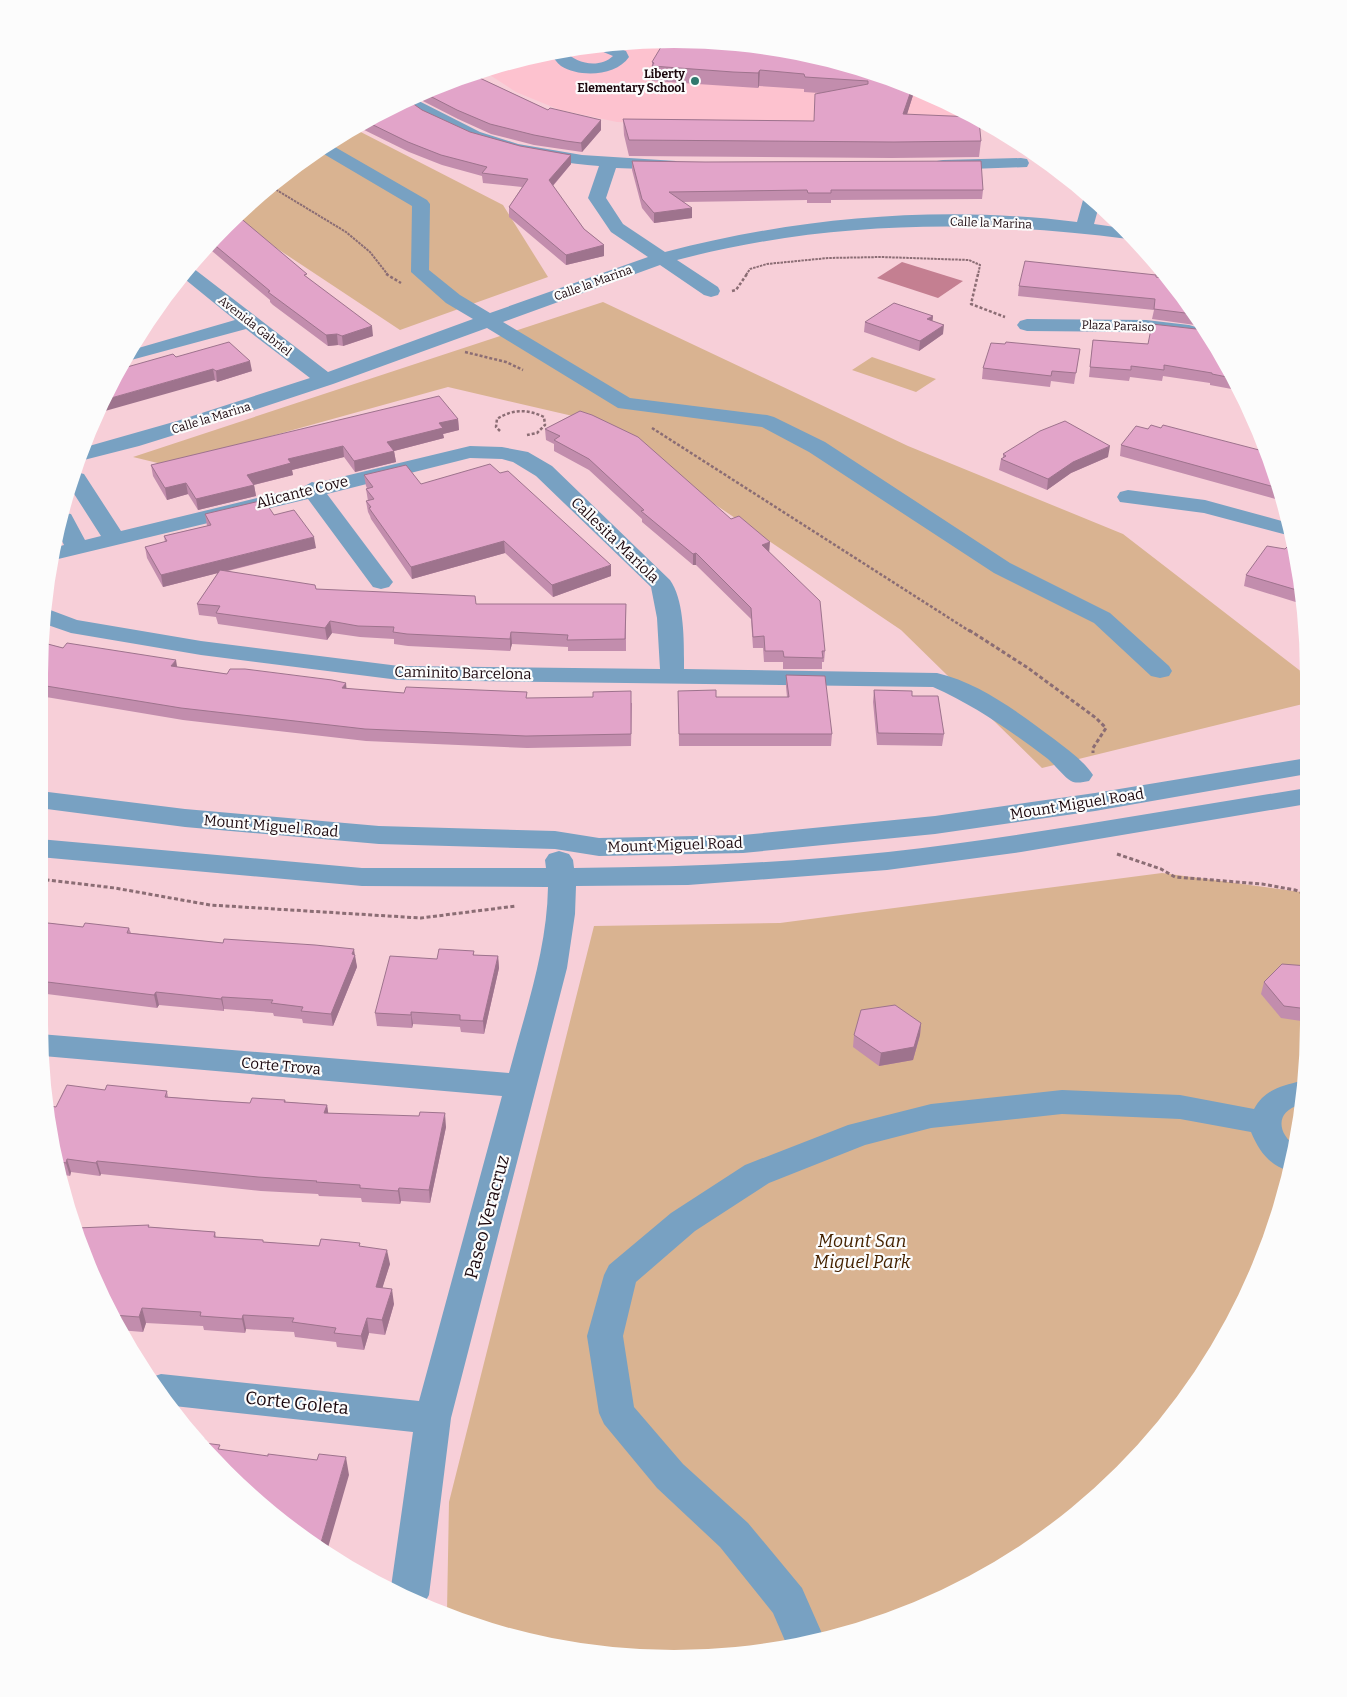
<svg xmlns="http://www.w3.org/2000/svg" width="1347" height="1697" font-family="Bitter,serif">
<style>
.built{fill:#fdc2cf}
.green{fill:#d9b391}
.water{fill:#c47f91}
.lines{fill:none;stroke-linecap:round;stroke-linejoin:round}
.path-far2{stroke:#8b6d74;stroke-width:2;stroke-dasharray:2.5 1;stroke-linecap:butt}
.path-far1{stroke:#8b6d74;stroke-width:2.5;stroke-dasharray:3 2;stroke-linecap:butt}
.path{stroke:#8b6d74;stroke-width:3;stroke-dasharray:4 2.5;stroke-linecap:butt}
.minor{fill:#78a1c2;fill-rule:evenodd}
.wall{fill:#c28dad}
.shaded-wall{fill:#9e738d}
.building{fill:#e2a4c9;stroke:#9e738d}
.poi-dot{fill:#31786e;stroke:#fcfcfc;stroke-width:2}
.labels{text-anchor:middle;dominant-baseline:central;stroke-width:4.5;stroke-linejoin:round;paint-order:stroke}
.far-poi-label{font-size:12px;font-weight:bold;fill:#1b070d;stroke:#fcfcfc;text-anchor:end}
.far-street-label{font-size:12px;fill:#1b070d;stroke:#fcfcfc}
.street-label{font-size:15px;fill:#1b070d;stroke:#fcfcfc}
.near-street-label{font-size:18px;fill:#1b070d;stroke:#fcfcfc}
.near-park-label{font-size:18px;font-style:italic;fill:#420;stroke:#fcfcfc}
</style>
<rect width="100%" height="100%" fill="#f7cfd8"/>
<!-- built -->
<path class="built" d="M715 40 838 60 954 104 979 120 766 126 617 122 560 110 516 92 482 70 591 44Z"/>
<!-- green -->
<path class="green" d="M351 127 503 205 548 277 400 330 234 220 287 170Z
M603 302 908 446 1123 534 1307 676V703L1042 768 901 630 590 420 448 387 166 465 133 457Z
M872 357 936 379 916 392 852 370Z
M1162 873 1308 893V1024L1296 1147 1260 1267 1177 1410 1092 1501 991 1573 837 1637 673 1658 509 1637 447 1611 449 1502 594 926 780 923Z"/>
<!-- water -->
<path class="water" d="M902 262 963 281 938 298 877 278Z"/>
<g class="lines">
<!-- path-far2 -->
<path class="path-far2" d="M270 186 346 232 370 252 388 275
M746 275 750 269 767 264 828 258 881 257 969 260 980 265 978 275"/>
<!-- path-far1 -->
<path class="path-far1" d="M386 274 401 283
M978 274 971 304 1005 317
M732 291 736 290 747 274
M465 352 506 362 523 370
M652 428 971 632
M500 431 496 427 497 419C512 409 528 409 544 417L545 425 537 433 527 435"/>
<!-- path -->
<path class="path" d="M969 630 1028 668 1096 718 1106 728 1093 748V753
M1117 854 1161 869 1175 877 1262 884 1295 890 1308 895
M39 879 115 888 210 905 421 918 516 906"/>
<!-- minor -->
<path class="minor" d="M591 44H607L626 51 629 57C616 76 580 78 561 66 557 63 554 58 551 54L564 50C576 64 599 69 613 56L601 51 582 50 576 48Z
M413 98 480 132 518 144 582 155 676 161 678 165 676 169 670 170 616 168 606 198 623 224 665 252C799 217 940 205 1077 222L1083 200 1088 196 1099 206 1094 224 1122 228 1133 238 1128 239C977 219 825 221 677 260L718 287 720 291 718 295 711 297 704 295 660 265 503 322 630 398 767 415 774 417 825 442 1010 563 1110 613 1169 666 1172 671 1169 676 1160 678 1151 676 1094 623 994 573 809 452 762 427 618 408 487 328 333 384 245 413 139 446 76 462 82 448 177 421 310 378 246 329 120 363 128 351 235 320 181 276 189 265 328 372 473 319 446 303 411 272 412 206 317 150 328 143 427 200 430 204 429 270 460 295 490 313 648 257 611 232 588 198 599 166C543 161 489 150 438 124 425 118 412 112 401 104Z
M1021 158 1027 159 1029 163 1027 167 943 170 937 169 935 165 937 161 943 160Z
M1027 319 1146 320 1189 325 1196 327 1199 331 1196 335 1189 337 1146 332 1027 331 1020 329 1017 325 1020 321Z
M470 446 502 447 528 452 552 466 670 580C685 601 684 644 684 669L937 673C980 683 1019 713 1054 739 1068 750 1083 760 1093 775L1089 781C1083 782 1076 784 1071 781 1063 776 1056 766 1048 759 1012 732 976 706 933 687L399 680 201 655 71 633 42 623 45 608 77 620 201 641 399 666 660 669 657 618 651 587 536 476 513 462 502 459 470 458 327 494 393 582 389 587 381 589 373 587 308 499 54 560 57 547 64 545 59 535 64 513 71 514 85 540 101 536 69 486 72 471 84 474 121 531 303 487 312 482 316 483Z
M1128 490 1205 500 1289 523 1291 536 1204 513 1120 502 1117 497 1120 492Z
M1307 758V774L1095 811 935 834 743 853 599 856 555 849 379 844 185 827 39 808 40 791 185 809 379 826 555 831 599 838 743 835 935 816 1095 793Z
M1307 788V804L1021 852 887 870 688 885 576 886 575 914 567 968 451 1418 429 1595 425 1602 391 1587 413 1432 174 1406 152 1377 161 1374 419 1401 502 1096 43 1056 40 1034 509 1073C525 1012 547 951 548 887L362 886 39 857V839L362 868H546L545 860 549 854 559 851 569 854 573 860 574 868C679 867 784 863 888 852 1028 836 1168 810 1307 788Z
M1301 1081 1303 1082 1300 1105C1275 1111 1277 1134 1296 1146L1289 1171C1269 1165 1259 1151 1251 1132L1180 1119 1062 1114 931 1128 865 1145 769 1183 695 1231 636 1282 623 1336 634 1407 683 1464 748 1523 802 1588 824 1638 786 1643 773 1613 720 1547 657 1488 604 1424 599 1413 587 1336 604 1275 609 1265 671 1213 745 1165 848 1125 931 1104 1062 1090 1180 1095 1254 1109C1264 1090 1281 1086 1301 1081Z"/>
</g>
<!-- wall -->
<path class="wall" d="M838 60 915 89 907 114 981 141 979 157 892 158 629 156 624 135 623 119 814 121 819 93 804 92V89L759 86 758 88 652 81V62Z
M469 73 548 110 601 130 582 152 534 145 491 134 458 119 415 97Z
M408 100 422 110 470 132 520 146 571 155V164L553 186 584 229 604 245V256L566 265 509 217V207L522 187 483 183 482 176 442 165 409 152 354 125Z
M632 161 983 190 982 199 831 200V203H807V200L683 202 692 218 654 223 642 208 632 170Z
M238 216 308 278 373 336 343 346 338 345 328 346 273 305 270 302V300L212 251 211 248 207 245Z
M1156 277 1168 279 1202 326 1152 319 1154 310 1018 296 1019 286Z
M933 316 932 321 943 334 919 351 864 332 865 322Z
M1093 340 1148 344 1223 356 1237 390 1210 385V383L1163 376 1162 381 1130 377 1129 381 1089 377Z
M1080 349 1074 384 1051 381 1050 387 982 379 983 368Z
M176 357 252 371 217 382 215 380 120 369Z
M580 411 769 552 825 651 824 662H822V669H783V662H764L763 648H753L751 619 696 565H693L642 522V519L589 470 554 451V444L546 440 545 429Z
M458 419 459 430 443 434 444 438 394 451 396 462 355 472 344 457 292 470 293 475 254 485 256 496 198 510 188 494 167 500 153 476 151 465Z
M1148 429 1263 451 1283 501 1120 456 1121 445Z
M1003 454 1108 457 1071 473 1047 490 999 470 1001 459 1003 458Z
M364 475 421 484 611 576 553 597 505 553 412 579 371 519 370 516 368 512 366 501H368L366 489 367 488 366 486Z
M205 514 274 515 316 548 228 571 316 589 476 604H626V651H568V647L512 644 510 651 408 646 394 644V639L360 637 332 633 327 640 218 624 216 617 199 615 197 604 218 573 163 587 147 558 145 547 165 542 164 536 207 526Z
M1293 548 1302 604 1244 586 1246 575 1285 549Z
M40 642 63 648 177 667 227 674 346 689 404 693 527 698 632 703 631 746 527 748 366 741 183 720 40 696Z
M786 675 832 734 831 746H679L678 691 716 697H787L786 687Z
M874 690 912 696 944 734 942 746 877 745 873 702Z
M39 922 83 927 129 928 131 933 223 943 354 954 357 967 333 1026 303 1023 302 1019 274 1016 273 1013 224 1009V1011L159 1005 157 1008 39 993Z
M474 951V955L498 956 499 968 484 1034 461 1032 460 1027 413 1024 412 1028 377 1026 375 1013 437 959Z
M1308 966V1022L1281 1018 1261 994 1264 982Z
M921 1023 920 1035 913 1060 879 1066 853 1047 854 1035Z
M105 1090 167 1091 168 1097 250 1103 285 1100 286 1102 327 1105 328 1113 446 1127 430 1203 401 1201 400 1204 362 1202 361 1198 319 1196 318 1194 261 1191 101 1174 100 1176 71 1172 70 1176 59 1174 50 1106 56 1107Z
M150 1227 215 1232 216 1237 263 1240V1242L319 1246 361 1247 390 1264 382 1288 394 1304 385 1335 369 1333 364 1350 337 1347 336 1342 295 1337 294 1332 246 1329 245 1333 204 1330 203 1326 146 1323 143 1332 119 1330 77 1228Z"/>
<!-- shaded-wall -->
<path class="shaded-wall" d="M760 70 759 86 758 88V73Z
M912 88 915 89 902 130 903 114Z
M601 120V130L582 152 581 143Z
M571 155V164L549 190V180Z
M692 208V218L654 223V213Z
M604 245V256L566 265V255Z
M933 316 932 325 927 319Z
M944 325 943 334 919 351 920 341Z
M372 326 373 336 343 346 342 336Z
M337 334 338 345 328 346 326 335Z
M250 361 252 371 217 382 216 371Z
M213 369 215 380 98 413 104 400Z
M458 419 459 430 443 434 444 438 394 451 396 462 355 472 354 461 387 442 439 423Z
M343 446 344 457 292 470 293 475 249 486 247 475 288 459Z
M1110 446 1108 457 1071 473 1047 490 1048 479 1073 462Z
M186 483 188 494 167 500 165 488Z
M254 485 256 496 198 510 196 499Z
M314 537 316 548 163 587 161 575Z
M504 541 505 553 412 579 411 567Z
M770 542 769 554 762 545Z
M696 553V565H693V554Z
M611 565V576L553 597 552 585Z
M330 621 332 633 327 640 325 628Z
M511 632 512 644 510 651V639Z
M176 660 178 672 171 666Z
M346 683 347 694 342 688Z
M354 949 355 956V955L357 967 333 1026 331 1014Z
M498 956 499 968 484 1034 483 1021Z
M156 992 159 1005 157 1008 154 995Z
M222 997 224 1009V1011L221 999Z
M411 1012 413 1024 412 1028 411 1015Z
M921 1023 920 1035 913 1060 879 1066 881 1053Z
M327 1105 329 1118 324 1113Z
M445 1113 446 1127 430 1203 429 1190Z
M67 1159 71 1172 70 1176 66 1163Z
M97 1161 101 1174 100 1176 96 1163Z
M399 1188 401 1201 400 1204 398 1191Z
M387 1250 390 1264 378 1302 376 1287Z
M392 1289 394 1304 385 1335 382 1320Z
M142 1308 146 1323 143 1332 139 1317Z
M243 1315 246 1329 245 1333 242 1319Z
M367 1318 369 1333 364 1350 361 1336Z
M346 1457 349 1475 327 1551 320 1546Z"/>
<!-- building -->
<path class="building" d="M715 40 838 60 912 88 903 114 974 117 979 120 981 141 894 142 629 140 623 119 814 121 815 94 868 84V81L805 77 804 74 760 70 758 73 733 72 652 66 654 63 652 62 664 42Z
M469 73 548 110 550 108 601 120 581 143 566 141 534 135 490 124 457 110 424 93Z
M408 100 422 110 470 132 520 146 571 155 549 180 584 229 604 245 566 255 509 207 528 179 482 173 487 167 441 155 408 142 363 120Z
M632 161 705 162 981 161 983 190H831V193H808L807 190 669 192 692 208 654 213 642 199Z
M238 216 307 274 304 275 372 326 342 336 337 334 326 335 272 295 268 292 270 291 211 242 213 241 212 240Z
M1025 261 1156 275V277L1168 279 1193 314 1154 309 1155 299 1019 286Z
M894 303 933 316 927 319 944 325 920 341 865 322Z
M1152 324 1205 330 1223 356 1232 378 1212 374V373L1164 365V370L1131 366V370L1090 367 1093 340 1148 344Z
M229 342 250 361 216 371 213 369 104 400 119 368 120 369 173 354 176 357Z
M1006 342 1080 349 1076 373 1052 371 1051 376 983 368 991 343 1005 344Z
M439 396 458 419 439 423 443 428 387 442 394 451 354 461 343 446 288 459 291 463 247 475 254 485 196 499 186 483 165 488 151 465Z
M580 411 592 415 638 437 731 519 739 516 770 542 762 545 820 601 825 651H822L823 658 784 657 783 651H765L764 636 753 637 751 608 696 553 693 554 641 511 644 510 589 459 554 440 560 436 545 429Z
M1065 421 1110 446 1073 462 1048 479 1001 459 1006 456 1003 454 1040 431Z
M1151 425 1161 428 1163 425 1263 451 1278 488 1121 445 1136 426 1148 429Z
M490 464 500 473 508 471 611 565 552 585 504 541 411 567 369 508 371 507 366 501 374 499 366 489 373 487 364 475 406 465 421 484Z
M264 500 274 515 294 510 314 537 161 575 145 547 167 541 164 536 211 525 205 514Z
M1267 546 1285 549 1287 547 1293 548 1300 591 1246 575Z
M220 570 315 585 316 589 475 596 476 604H626L625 639 567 640 568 635 511 632 510 639 407 634 393 632 394 627 358 626 330 621 325 628 216 613 220 606 197 604Z
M40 642 63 648 67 643 176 660 171 666 227 674 230 669H245L332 680 346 683 342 688 404 693 406 687 527 692 526 698 593 697V692L631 691V734L526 736 365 729 181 708 40 685Z
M786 675 825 676 832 734H679L678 691 716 690V697H789Z
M874 690 912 691V696H938L944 734 878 733Z
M39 922 83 927 85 923 129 928 127 933 223 943 224 939 315 945 354 949 352 954 355 955 331 1014 301 1011 303 1007 271 1003 273 1000 222 997 221 999 156 992 154 995 39 981Z
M439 949 474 951 473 955 498 956 483 1021 460 1020V1015L411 1012V1015L375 1013 390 956 437 959Z
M1282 964 1308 966V1009L1284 1006 1264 982Z
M895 1005 921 1023 914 1047 881 1053 854 1035 861 1010Z
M67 1085 105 1090 107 1085 167 1091 165 1097 218 1101 250 1103 252 1098 285 1100 284 1102 327 1105 324 1113 419 1116 420 1112 445 1113 429 1190 399 1188 398 1191 360 1188V1185L316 1182 317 1181 258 1177 97 1161 96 1163 67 1159 66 1163 57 1161 50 1106 56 1107Z
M149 1225 148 1227 215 1232 214 1237 263 1240V1242L319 1246 321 1239 360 1243 359 1246 387 1250 376 1287 392 1289 382 1320 367 1318 361 1336 334 1333 336 1328 292 1322 294 1318 243 1315 242 1319 200 1316 201 1312 142 1308 139 1317 113 1315 77 1228Z
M199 1438 205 1439 204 1443 220 1445 218 1449 268 1456V1454L317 1460 319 1454 346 1457 320 1546 224 1472Z"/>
<!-- markers -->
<circle class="poi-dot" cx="695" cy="81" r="5"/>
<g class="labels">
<!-- far-poi labels -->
<g class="far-poi-label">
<text x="685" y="74">Liberty<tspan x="685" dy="14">Elementary School</tspan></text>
</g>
<!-- far-street labels -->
<g class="far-street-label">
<text transform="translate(991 223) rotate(2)">Calle la Marina</text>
<text transform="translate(593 283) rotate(-20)">Calle la Marina</text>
<text transform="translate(255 326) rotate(38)">Avenida Gabriel</text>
<text transform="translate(1118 326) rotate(2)">Plaza Paraiso</text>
<text transform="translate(211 418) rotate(-17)">Calle la Marina</text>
</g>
<!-- street labels -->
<g class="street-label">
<text transform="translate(302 492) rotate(-14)">Alicante Cove</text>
<text transform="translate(615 540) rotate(44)">Callesita Mariola</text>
<text transform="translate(463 673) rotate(1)">Caminito Barcelona</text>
<text transform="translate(1077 804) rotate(-9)">Mount Miguel Road</text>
<text transform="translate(271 826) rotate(5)">Mount Miguel Road</text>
<text transform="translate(675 845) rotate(-2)">Mount Miguel Road</text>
<text transform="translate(281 1066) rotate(5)">Corte Trova</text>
</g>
<!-- near-street labels -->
<g class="near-street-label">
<text transform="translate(487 1217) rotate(-75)">Paseo Veracruz</text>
<text transform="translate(297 1403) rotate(6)">Corte Goleta</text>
</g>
<!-- near-park labels -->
<g class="near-park-label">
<text x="862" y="1241">Mount San<tspan x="862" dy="21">Miguel Park</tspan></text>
</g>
</g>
<!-- crop -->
<path d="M0 0H1347V1697H0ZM674 48H674A626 626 0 0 1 1300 674V1024A626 626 0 0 1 674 1650H674A626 626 0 0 1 48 1024V674A626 626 0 0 1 674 48Z" fill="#fcfcfc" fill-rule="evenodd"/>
</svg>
